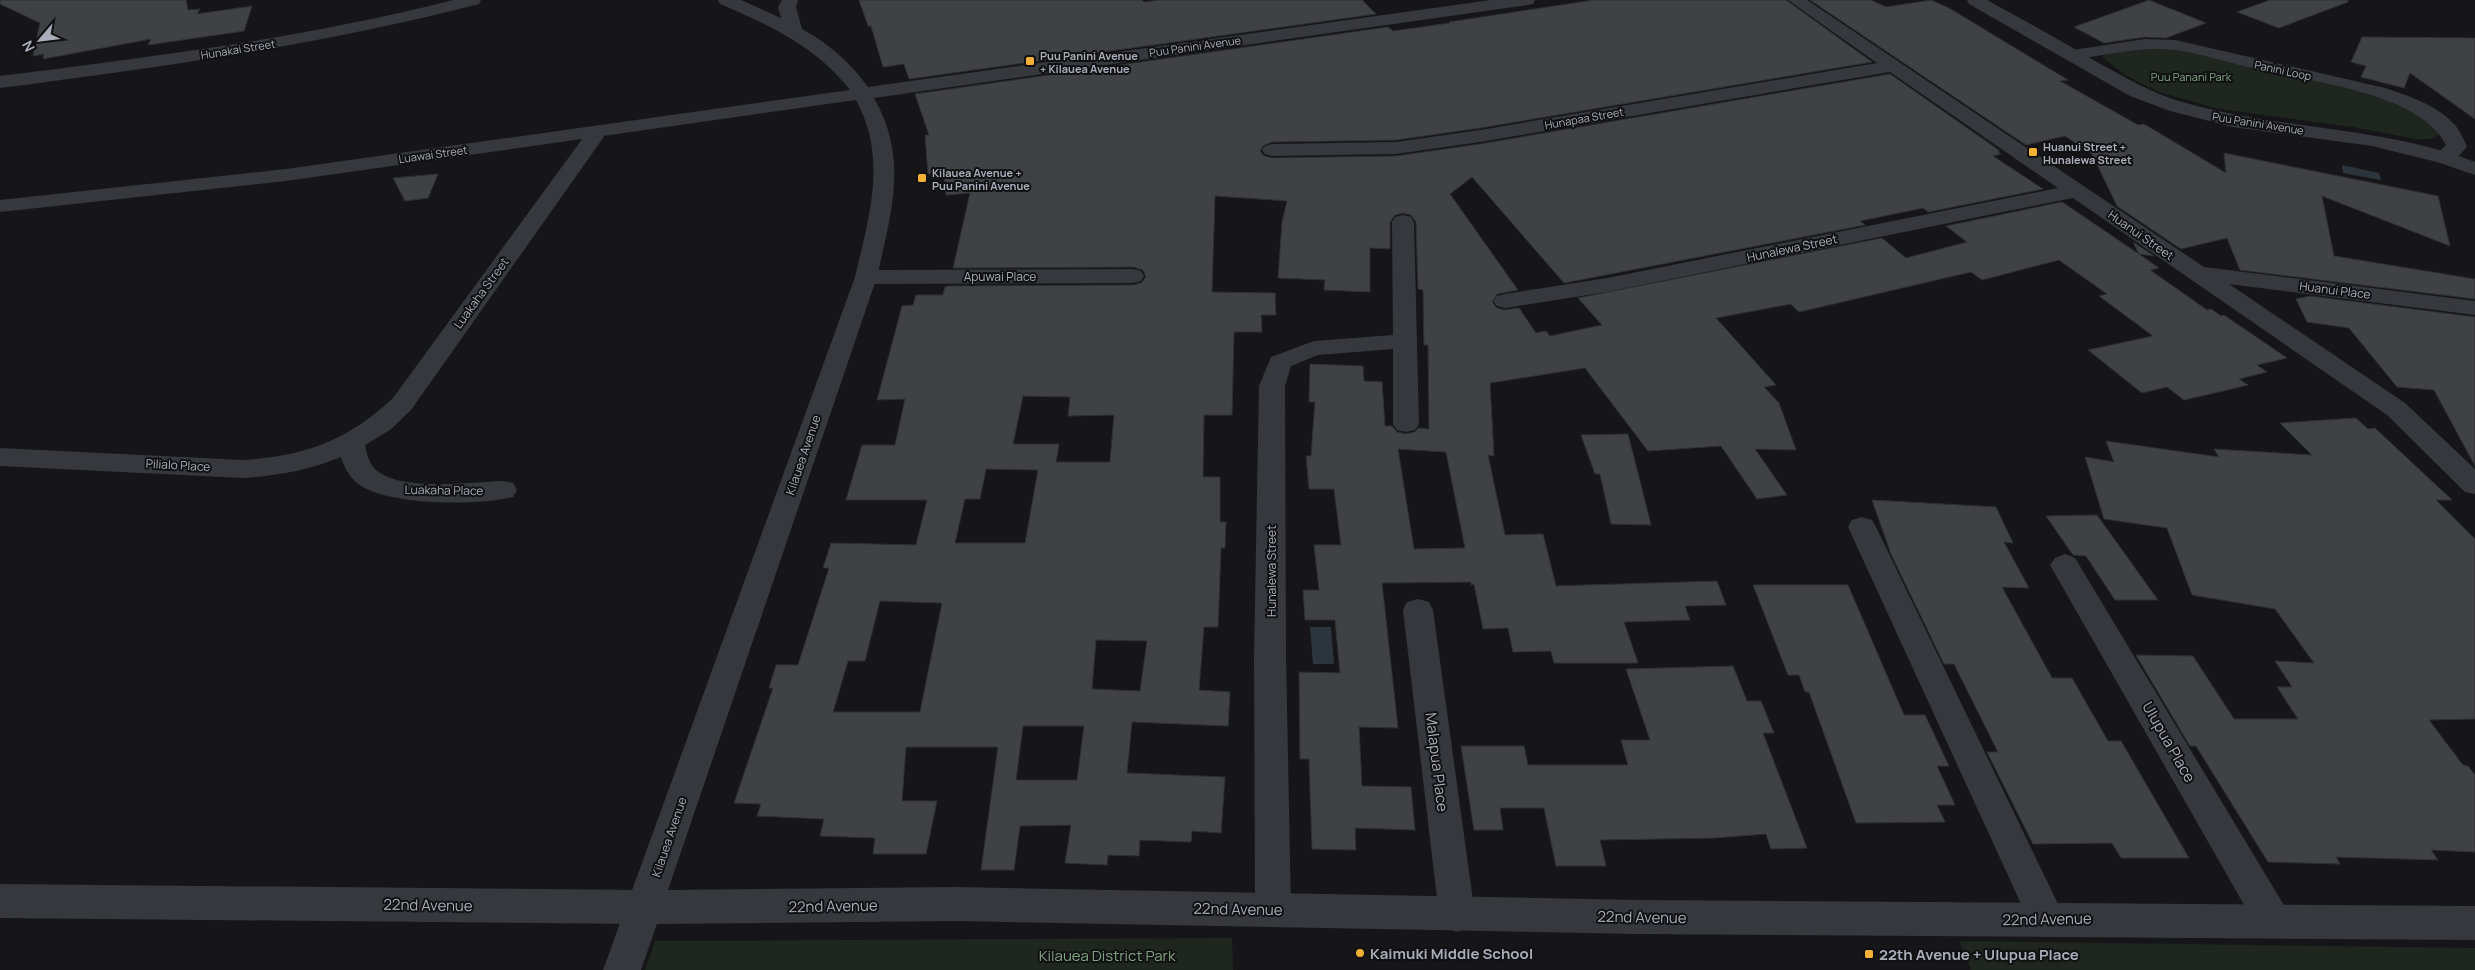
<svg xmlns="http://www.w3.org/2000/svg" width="2475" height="970" font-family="Manrope,sans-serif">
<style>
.green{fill:#1e261f}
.water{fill:#2c353c}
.building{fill:#404145;stroke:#303034;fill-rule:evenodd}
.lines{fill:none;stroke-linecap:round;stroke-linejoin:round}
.minor{fill:#37383d;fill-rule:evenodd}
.tertiary{fill:#37383d;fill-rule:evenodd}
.poi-dot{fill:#f2b134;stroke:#111113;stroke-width:2}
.labels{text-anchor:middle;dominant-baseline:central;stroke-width:4;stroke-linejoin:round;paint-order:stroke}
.far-street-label{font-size:11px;fill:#a8adb8;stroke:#111113}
.far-poi-label{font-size:11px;font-weight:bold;fill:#a8adb8;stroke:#111113;text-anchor:start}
.far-park-label{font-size:11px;fill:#7fa381;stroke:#111113}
.street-label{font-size:12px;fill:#a8adb8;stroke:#111113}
.near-street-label{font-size:15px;fill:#a8adb8;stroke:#111113}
.near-poi-label{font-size:15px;font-weight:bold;fill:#a8adb8;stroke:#111113;text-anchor:start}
.near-park-label{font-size:15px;fill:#7fa381;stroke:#111113}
</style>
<rect width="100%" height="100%" fill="#161618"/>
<!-- green -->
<path class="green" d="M2172 47 2338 84 2402 105 2437 129 2438 135 2430 139H2416L2352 127 2219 109 2159 92 2125 75 2102 57C2119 44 2151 48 2172 47Z
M1232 938 1233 970H645L655 941Z
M1959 941 2475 948V970H1971Z"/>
<!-- water -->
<path class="water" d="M2342 165 2379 173 2381 180 2343 173Z
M1310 627H1331L1334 664H1313Z"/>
<!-- building -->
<path class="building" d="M0 0H186L188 10 200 9 197 14 252 6 244 31 148 45 151 39 43 59 44 54 33 56 40 23 0 4Z
M859 0H1142L1144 2 1159 0H1362L1376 14 909 79 904 64 883 67 871 26H868Z
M1594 0H1786L1872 62 1480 128 1396 140 1272 142 1264 145 1260 151 1264 156 1272 158 1396 156 1480 144 1890 74 2000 151H1997L2001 154 1993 156 2043 189 1928 212 1923 208 1860 221 1865 225 1564 283 1472 177 1450 194 1518 290 1497 294 1492 302 1497 308 1505 310 1519 308 1536 333 1546 331 1550 336 1602 325 1578 298 1882 238 1906 258 1967 242 1946 226 2062 202 2139 254 2133 242 2154 256 2139 254 2159 268 2150 270 2207 310 2211 309 2221 316 2224 315 2287 358 2257 365 2267 372 2239 379 2248 385 2219 392 2184 400 2167 387 2142 393 2088 350 2153 336 2099 296 2107 294 2059 260 1982 280 1971 272 1799 312 1791 304 1716 318 1776 385 1764 387 1779 403 1796 450 1755 449 1787 495 1757 499 1721 446 1648 451 1585 368 1490 383 1494 456 1488 455 1505 535 1543 534 1556 586 1717 581 1726 605 1685 606 1690 620 1624 622 1638 663H1554L1551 651 1513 652 1508 628 1483 629 1474 584 1471 585V582L1382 583 1398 728 1359 727 1362 786 1411 787 1415 830 1355 828 1356 850 1312 849 1309 759H1300L1299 672 1340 673 1335 620H1305L1303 590H1319L1314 545H1341L1334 489H1309L1306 456H1311L1315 402H1309L1310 364 1363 366 1364 381 1382 382 1385 426H1392L1397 432 1406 434 1415 432 1418 428 1429 429 1428 345H1424L1423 290 1418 289 1416 222 1411 215 1403 213 1395 215 1390 222V249L1370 248V292L1324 290 1325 280 1278 278 1282 222 1287 201 1215 196 1212 292 1275 293 1276 315H1261L1262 332H1234L1232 415H1204L1203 477H1220V522H1226L1225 548H1221L1218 627H1204L1199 690 1230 692 1228 726 1132 722 1127 773 1225 777 1221 833 1192 831 1191 842 1140 840 1139 856 1108 855 1107 865 1065 863 1071 825 1020 826 1014 870H981L998 747H906L902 801H937L926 854H873L875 838 820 836 824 819 757 816 761 804 734 803 773 688H769L776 665H798L829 568H823L831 543 916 545 927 500H846L862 445H895L905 399 877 400 902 306 913 305 916 295H943L945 287 949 286 1133 285 1141 283 1146 277 1143 270 1133 267 953 268 970 193 946 195 944 173 928 174 925 135H929L915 94 1388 27 1393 31 1450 23 1449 22ZM1023 396 1070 397 1068 416 1114 415 1110 462H1056L1059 444H1013ZM1398 449 1446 452 1465 548 1414 549ZM986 469 1038 470 1025 543H955L965 499H980ZM880 601 942 603 920 712H833L848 661H865ZM1096 640 1147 641 1140 691 1092 689ZM1023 726H1084L1077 780H1016Z
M1810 0H1871L1886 7 1931 0 1949 8 2068 80 2060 81 2138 125 2144 124 2226 173 2224 153 2438 196 2450 246 2322 196 2334 256 2475 279V299L2240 270 2227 238 2181 249 2117 206 2092 154 2065 136 2026 145Z
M2149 0 2206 23 2166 38 2145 37 2104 43 2074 27Z
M2270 0H2348V2L2279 28 2237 12Z
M2362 37 2475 38V119L2410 73 2404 88 2361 77 2366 66 2351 62Z
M438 174 428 198 405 201 393 178Z
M2310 296 2475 317V466L2434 390 2397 387 2349 328 2307 322 2296 299Z
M2356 418 2368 429 2375 428 2452 500H2436L2475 539V719L2429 720 2463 765 2468 766 2475 775V852L2431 850 2438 860 2336 857 2340 864 2268 862 2196 746H2190L2136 655 2193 656 2234 719H2298L2277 687H2292L2275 661 2314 663 2275 609 2192 595 2167 528 2104 519 2085 457 2114 462 2106 441 2219 457 2214 449 2312 455 2280 423Z
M1628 434 1642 489 1651 525 1611 524 1600 474H1595L1581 435Z
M1872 500 1996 507 2013 543 2004 542 2029 588 2002 587 2052 678H2072L2108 741H2121L2189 858H2121L2112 843 2033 844 1987 752H1998L1954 664H1944L1891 554Z
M2097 515 2158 600H2115L2086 556 2073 555 2046 516Z
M1753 585H1848L1904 715H1925L1949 766H1937L1955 805H1937L1945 822 1856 823 1809 692H1805L1799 675H1788Z
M1733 666 1747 701H1761L1774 733H1763L1807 848 1771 849 1766 834 1714 838 1600 840 1606 866H1556L1544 808H1500L1503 830H1474L1461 746H1524L1528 765H1628L1621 740H1650L1626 669Z"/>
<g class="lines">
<!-- minor -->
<path class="minor" d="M1788 0H1807L2204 267 2475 301V315L2229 284 2405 403 2475 469V494L2465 492 2387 415 2073 198 1607 292 1505 308 1497 306 1493 301 1497 296 1505 294 1607 278 2058 188 1890 72 1480 142 1396 154 1272 156 1265 154 1262 150 1265 146 1272 144 1396 142 1480 130 1877 63Z
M2145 39 2175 40 2385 88C2409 96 2437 105 2455 125 2460 131 2463 139 2467 146 2460 157 2450 165 2437 161L2434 157 2446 145C2420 93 2313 82 2261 70 2232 64 2204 54 2175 50 2141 46 2106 55 2073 60L2067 59 2064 55 2067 51 2073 50Z
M598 125 605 127 608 131 411 410 390 430 365 445C367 455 369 463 376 470 402 492 471 482 503 481L513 483 517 490 513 497C480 506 384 506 357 483 349 476 344 467 341 457 309 470 277 476 243 478L0 466V448L243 460C305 456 347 441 393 398L591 127Z
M1403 215 1411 217 1414 222 1419 424 1415 430 1406 432 1397 430 1393 424V349L1318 355 1291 366 1285 386 1286 656 1291 909 1286 921 1273 926 1260 921 1255 909 1254 656 1259 386 1271 357 1314 341 1393 335 1392 222 1395 217Z
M1133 269 1141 271 1144 276 1141 281 1133 283 866 284 858 282 855 277 858 272 866 270Z
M1862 517 1872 520 1876 527 2060 908 2065 920 2060 932 2047 937 2034 932 1848 527 1852 520Z
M2065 554 2075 558 2285 907 2290 919 2285 931 2272 936 2259 931 2050 565 2055 558Z
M1418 599 1429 602 1433 610 1475 915 1470 927 1457 932 1444 927 1439 915 1403 610 1407 602Z
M0 884 644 890 657 895 662 907 657 919 644 924 0 918Z"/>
<!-- tertiary -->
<path class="tertiary" d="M453 0H481L479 4C321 45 161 67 0 88V76C152 57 304 38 453 0Z
M718 0H741L781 18 778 7 782 0H798L796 7 802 29C828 43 851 63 868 87L1491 0H1535L1533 4 1527 5 874 98C909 159 891 213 877 277L668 890 957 887 1638 900 2475 906V940L1638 934 957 921 657 924 641 970H603L855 277C869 216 888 159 856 100L286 181 0 212V200L286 169 850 90C816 47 770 25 720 4Z
M1967 0H1987C2022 19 2056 38 2090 58 2121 75 2151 94 2186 103 2281 130 2382 126 2475 162V175L2437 162 2372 146 2233 127 2170 111 2130 96 1969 4Z"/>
</g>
<!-- markers -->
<g class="poi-dot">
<rect x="1025" y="56" width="10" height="10" rx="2.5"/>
<rect x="2028" y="147" width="10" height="10" rx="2.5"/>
<rect x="917" y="173" width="10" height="10" rx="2.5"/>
<circle cx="1360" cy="953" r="5"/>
<rect x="1864" y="949" width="10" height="10" rx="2.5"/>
</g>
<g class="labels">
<!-- far-street labels -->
<g class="far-street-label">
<text transform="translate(1195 46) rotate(-8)">Puu Panini Avenue</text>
<text transform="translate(238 49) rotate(-9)">Hunakai Street</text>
<text transform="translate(2283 70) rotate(12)">Panini Loop</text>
<text transform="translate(1584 118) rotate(-10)">Hunapaa Street</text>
<text transform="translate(2258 123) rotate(9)">Puu Panini Avenue</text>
<text transform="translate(433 154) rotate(-8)">Luawai Street</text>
</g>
<!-- far-poi labels -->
<g class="far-poi-label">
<text x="1040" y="55">Puu Panini Avenue<tspan x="1040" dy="13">+ Kilauea Avenue</tspan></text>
<text x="2043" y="146">Huanui Street +<tspan x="2043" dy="13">Hunalewa Street</tspan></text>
<text x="932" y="172">Kilauea Avenue +<tspan x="932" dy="13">Puu Panini Avenue</tspan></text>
</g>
<!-- far-park labels -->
<g class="far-park-label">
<text x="2191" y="76">Puu Panani Park</text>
</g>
<!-- street labels -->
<g class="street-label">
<text transform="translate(2141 235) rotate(35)">Huanui Street</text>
<text transform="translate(1792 248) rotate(-12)">Hunalewa Street</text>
<text x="1000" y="276">Apuwai Place</text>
<text transform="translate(2335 290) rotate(7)">Huanui Place</text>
<text transform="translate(481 293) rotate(-54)">Luakaha Street</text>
<text transform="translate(803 455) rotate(-71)">Kilauea Avenue</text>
<text transform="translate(178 465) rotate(3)">Pilialo Place</text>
<text transform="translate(444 490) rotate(1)">Luakaha Place</text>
<text transform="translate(1271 571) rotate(-90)">Hunalewa Street</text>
<text transform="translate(669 837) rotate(-71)">Kilauea Avenue</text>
</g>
<!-- near-street labels -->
<g class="near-street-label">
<text transform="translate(2169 742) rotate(60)">Ulupua Place</text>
<text transform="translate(1437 762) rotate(83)">Malapua Place</text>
<text transform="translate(428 905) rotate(1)">22nd Avenue</text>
<text transform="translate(833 906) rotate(-1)">22nd Avenue</text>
<text transform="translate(1238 909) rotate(1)">22nd Avenue</text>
<text transform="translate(1642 917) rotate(1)">22nd Avenue</text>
<text transform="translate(2047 919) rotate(-1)">22nd Avenue</text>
</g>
<!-- near-poi labels -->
<g class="near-poi-label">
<text x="1370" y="953">Kaimuki Middle School</text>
<text x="1879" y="954">22th Avenue + Ulupua Place</text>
</g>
<!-- near-park labels -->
<g class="near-park-label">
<text x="1107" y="955">Kilauea District Park</text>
</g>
</g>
<!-- north arrow -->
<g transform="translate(40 40) rotate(242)" stroke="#111113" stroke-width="4" paint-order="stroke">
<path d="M0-4L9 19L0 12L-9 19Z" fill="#a8adb8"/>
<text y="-8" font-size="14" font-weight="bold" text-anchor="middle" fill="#a8adb8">N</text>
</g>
</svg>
